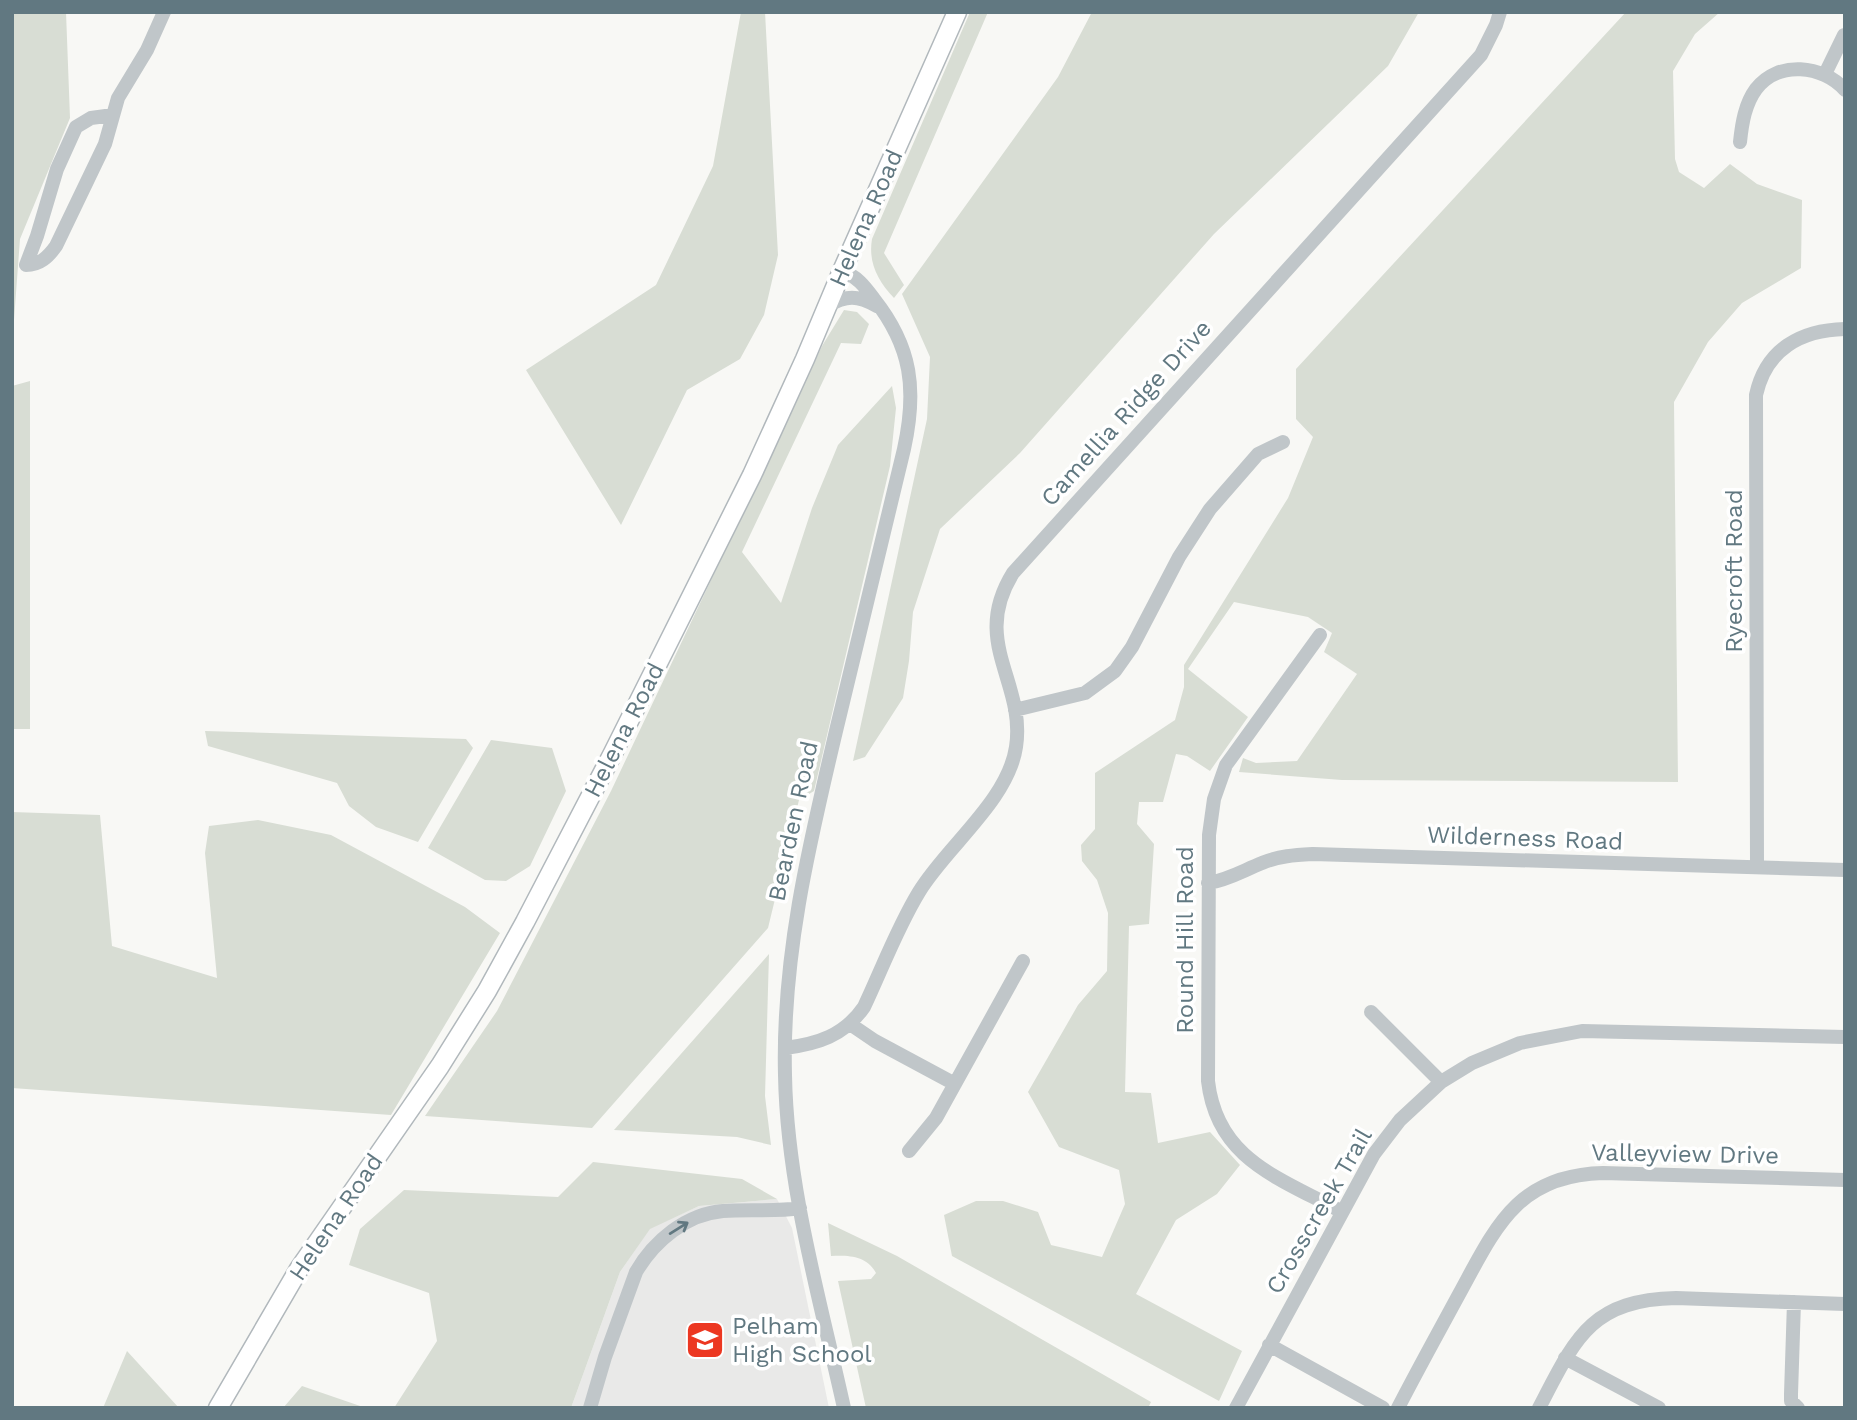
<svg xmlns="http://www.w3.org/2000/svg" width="1857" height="1420" font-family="'Work Sans',sans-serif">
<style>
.built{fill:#e9e9e8}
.green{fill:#d8ddd4}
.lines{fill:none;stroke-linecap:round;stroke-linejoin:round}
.major-casing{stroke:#b1b8bc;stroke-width:21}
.minor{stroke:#c0c6c9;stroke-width:14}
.major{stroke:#fff;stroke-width:18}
.oneway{stroke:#617881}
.labels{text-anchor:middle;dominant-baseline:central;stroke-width:7;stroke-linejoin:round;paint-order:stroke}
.street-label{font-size:24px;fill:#617881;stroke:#fff}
.poi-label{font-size:24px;fill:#617881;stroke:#fff;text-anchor:start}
</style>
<rect width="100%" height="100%" fill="#f8f8f5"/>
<!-- built -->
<path class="built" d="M777 1199 792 1228 829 1408H571L620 1272 650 1228 699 1206Z"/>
<!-- green -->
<path class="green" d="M12 12H66L70 118 20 239 12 347Z
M741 12H765L778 255 764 315 740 359 687 390 621 525 526 370 656 285 713 166Z
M970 12H988L884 253 904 285 894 298C878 281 868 263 872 239Z
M1092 12H1419L1388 66 1214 234 1020 453 940 529 913 612 909 661 903 698 865 757 853 761 927 419 930 357 902 294 1058 77Z
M1626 12H1720L1695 34 1673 71 1675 159 1679 172 1704 188 1730 164 1757 184 1802 200 1801 268 1742 303 1708 342 1674 402 1678 782 1342 780 1239 772 1243 758 1256 763 1297 761 1357 674 1324 652 1332 633 1308 617 1234 602 1188 669 1248 717 1210 771 1187 756 1176 754 1163 802H1139L1137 824 1154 844 1149 924 1129 926 1125 1092 1151 1093 1158 1143 1210 1132 1240 1165 1217 1194 1176 1220 1136 1294 1242 1351 1219 1401 952 1256 944 1215 976 1201H1003L1038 1212 1051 1245 1102 1257 1125 1204 1119 1170 1059 1147 1028 1092 1078 1005 1107 971 1108 913 1097 880 1082 861 1081 845 1095 829V773L1175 720 1184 687V665L1288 498 1313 437 1296 419V369Z
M844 310 857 312 869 324 861 344 841 343 742 552 781 603 812 508 838 445 892 386 896 408 890 466 814 791 799 800 768 928 592 1128 425 1116 497 1011 611 791 822 346Z
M30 381V729H12V386Z
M205 731 466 739 473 748 418 842 376 827 349 806 337 783 208 746Z
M491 740 552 748 566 791 530 866 506 881 485 880 428 848Z
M12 812 100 815 112 946 217 978 205 853 209 826 258 820 331 835 465 907 500 933 391 1115 12 1088Z
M769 954 765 1096 771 1145 737 1137 614 1130Z
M593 1162 742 1179 777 1199 699 1206 650 1229 620 1272 571 1408H394L437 1341 429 1293 349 1265 360 1229 404 1190 558 1197Z
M828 1223 897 1256 1151 1402 1148 1408H866L838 1281 871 1279 876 1273C867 1256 849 1255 831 1256Z
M127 1351 179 1408H103Z
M302 1386 366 1408H283Z"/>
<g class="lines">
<!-- major casing -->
<g class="major-casing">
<path id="major" d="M218 1408 299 1269 440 1066 487 991 525 922 613 753 752 475 805 359 842 271 957 12"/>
</g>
<!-- minor -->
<path class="minor" d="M1825 74 1844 35
M113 115 91 118 76 127 57 169 37 236 26 265C40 265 48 257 56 246L105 144 118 98 147 50 164 12
M1740 142C1742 123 1745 104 1756 89 1778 60 1823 65 1845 90
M842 271C857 276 865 287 874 299 912 347 917 390 904 449 881 543 858 637 836 731 809 845 782 957 785 1075 787 1187 820 1299 844 1408
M827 306C847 295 857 295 877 306
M1320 635 1226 765 1214 799 1209 835 1208 1081C1217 1160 1280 1178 1342 1212
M1015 710 1085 693 1115 671 1132 647 1179 557 1210 509 1258 454 1283 442
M1757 867 1756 395C1766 349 1801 330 1845 329
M1208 883C1228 880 1244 870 1262 863 1278 856 1296 855 1313 854L1845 870
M1371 1012 1441 1082
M850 1024 875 1041 955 1084
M785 1048C817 1044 844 1036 864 1007 882 969 897 928 919 892 946 847 1008 801 1016 747 1026 682 970 642 1013 573L1481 55 1496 25 1500 12
M909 1151 936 1118 1023 961
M1794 1302 1791 1394V1401L1798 1408
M1269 1345 1383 1408
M1565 1358 1659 1408
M590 1408 605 1357 636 1272C654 1241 686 1214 723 1211 749 1209 775 1212 800 1208
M1236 1408 1374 1154 1400 1120 1441 1082 1472 1063 1520 1043 1582 1031 1845 1037
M1398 1408C1417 1371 1437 1335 1457 1298 1494 1231 1515 1175 1603 1173L1845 1180
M1539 1408C1575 1339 1590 1300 1676 1298L1845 1304"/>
<!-- major -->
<use href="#major" class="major"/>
</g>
<!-- one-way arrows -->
<defs><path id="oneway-shaft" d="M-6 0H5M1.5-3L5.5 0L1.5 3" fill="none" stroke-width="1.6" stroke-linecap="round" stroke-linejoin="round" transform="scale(1.75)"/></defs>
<use class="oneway" href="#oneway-shaft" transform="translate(679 1228) rotate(-32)"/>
<!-- icons -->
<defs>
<g id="school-square" transform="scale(2.0125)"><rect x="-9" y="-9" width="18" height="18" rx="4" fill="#ec3721" stroke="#fff"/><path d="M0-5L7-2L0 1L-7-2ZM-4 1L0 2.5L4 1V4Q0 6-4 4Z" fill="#fff"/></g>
</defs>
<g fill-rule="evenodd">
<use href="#school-square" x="705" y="1340"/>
</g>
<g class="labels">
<!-- street labels -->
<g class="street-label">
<text transform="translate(866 218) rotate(-66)">Helena Road</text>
<text transform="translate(1126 413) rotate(-48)">Camellia Ridge Drive</text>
<text transform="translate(1734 571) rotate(-90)">Ryecroft Road</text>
<text transform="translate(624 730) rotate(-63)">Helena Road</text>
<text transform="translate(793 821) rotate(-78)">Bearden Road</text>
<text transform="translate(1525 838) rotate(2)">Wilderness Road</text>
<text transform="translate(1185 940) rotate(-90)">Round Hill Road</text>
<text transform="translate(1685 1154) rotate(1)">Valleyview Drive</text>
<text transform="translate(1319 1211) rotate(-60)">Crosscreek Trail</text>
<text transform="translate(336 1217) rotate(-56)">Helena Road</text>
</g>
<!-- poi labels -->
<g class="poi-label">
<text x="732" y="1326">Pelham<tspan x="732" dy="28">High School</tspan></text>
</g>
</g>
<!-- border -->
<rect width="1857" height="1420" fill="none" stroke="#617881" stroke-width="28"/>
</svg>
